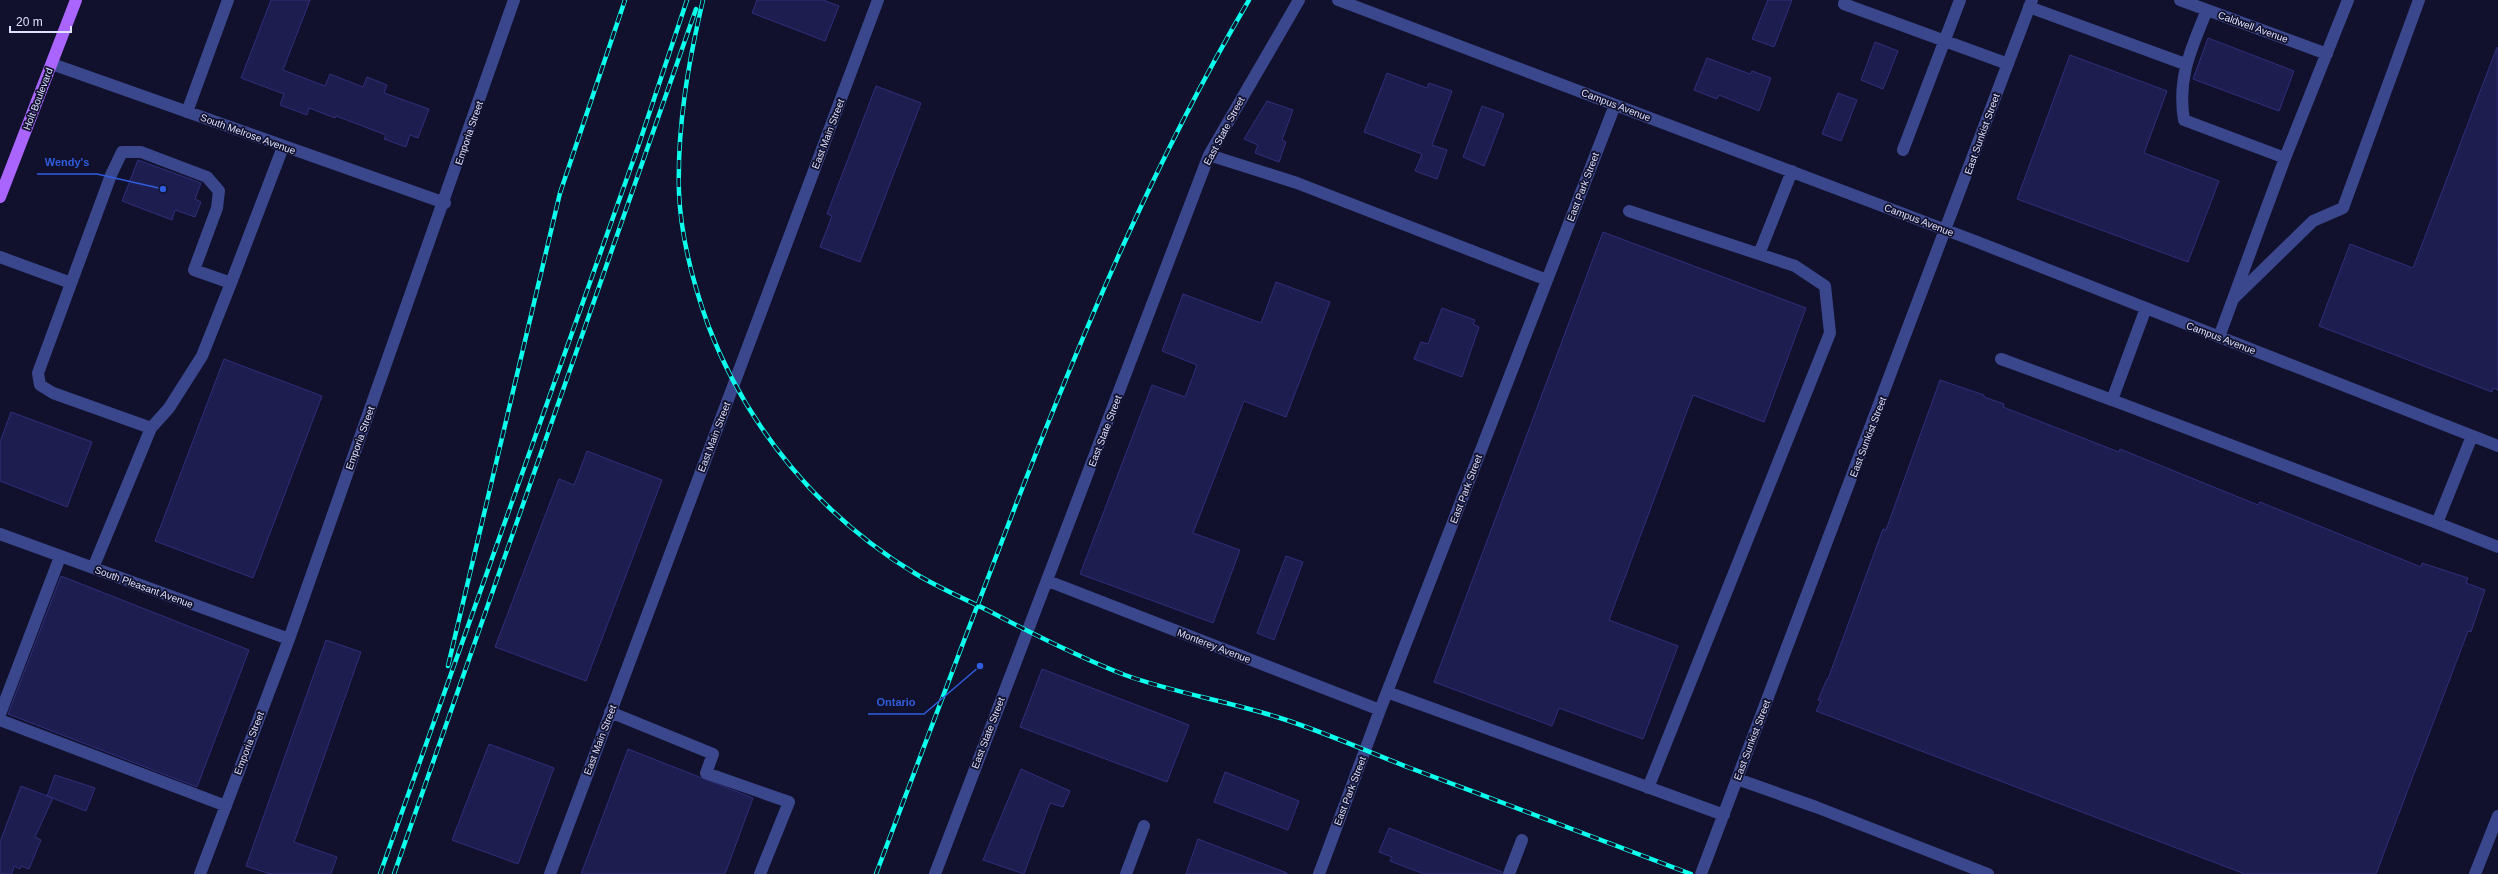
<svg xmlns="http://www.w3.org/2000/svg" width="2498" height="874" font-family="Helvetica,sans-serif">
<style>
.building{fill:#1e1d4f;stroke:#302e7b}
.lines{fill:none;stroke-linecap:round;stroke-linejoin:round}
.minor{stroke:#3b478d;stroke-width:12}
.major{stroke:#aa65ff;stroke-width:12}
.rail-casing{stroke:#0affec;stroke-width:4.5}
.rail{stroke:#11112d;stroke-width:3;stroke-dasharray:9;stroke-linecap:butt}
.labels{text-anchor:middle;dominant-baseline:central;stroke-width:3.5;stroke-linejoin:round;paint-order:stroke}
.street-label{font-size:10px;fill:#dee0ff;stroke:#11112d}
.leader{fill:none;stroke:#305ddc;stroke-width:1.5}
.callout-dot{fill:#305ddc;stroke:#11112d;stroke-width:1.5}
.callout-label{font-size:11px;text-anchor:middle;font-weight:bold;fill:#305ddc;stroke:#11112d;stroke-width:3.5;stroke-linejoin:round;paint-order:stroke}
</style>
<rect width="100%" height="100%" fill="#11112d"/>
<!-- building -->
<path class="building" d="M271 0H310L283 70 325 86 330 74 363 87 367 77 387 85 384 93 429 109 418 138 410 135 406 147 384 139 386 135 336 116 335 118 309 108 307 115 280 105 284 94 241 78Z
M757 0H823L839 6 825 41 752 13Z
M1768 0H1792L1774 47 1752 39Z
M2208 38 2294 71 2279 111 2193 79Z
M1875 42 1898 51 1883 89 1861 80Z
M2497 47 2498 390 2493 388 2492 392 2319 326 2350 244 2413 268Z
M2070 55 2167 91 2144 153 2219 181 2188 262 2017 199Z
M1707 58 1750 74 1752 71 1771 78 1759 111 1719 95 1717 99 1694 90Z
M1387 73 1427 88 1429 83 1452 91 1432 145 1447 150 1437 179 1415 171 1422 154 1364 132Z
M876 86 921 103 860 262 820 247 832 216 827 214Z
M1838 93 1857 100 1841 141 1822 134Z
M1267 101 1293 110 1282 140 1286 142 1279 162 1255 153 1258 145 1244 139Z
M1482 106 1504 114 1484 166 1463 157Z
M138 160 201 183 195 199 201 202 195 217 175 210 172 220 122 201Z
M1603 232 1806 308 1764 422 1693 395 1609 620 1678 646 1643 739 1559 708 1552 726 1434 682Z
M1276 282 1330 302 1286 417 1244 401 1193 533 1240 550 1213 623 1080 574 1152 385 1185 397 1197 365 1162 351 1183 294 1261 323Z
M1442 308 1475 320 1473 324 1479 327 1462 377 1414 359 1421 342 1428 344Z
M224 359 322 396 253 578 155 541Z
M1940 380 1984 395V397L2004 404 2003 407 2119 452 2120 449 2258 505 2260 502 2421 567 2422 563 2468 578 2466 583 2485 590 2471 632 2468 631 2376 874H2245L1816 711 1821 701 1818 700 1827 679H1828L1883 529 1886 530Z
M11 412 92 442 67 507 0 481V442Z
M587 451 662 480 586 681 495 647 559 479 574 485Z
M1286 556 1303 562 1274 640 1257 633Z
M61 576 249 650 197 787 8 714Z
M326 640 361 652 294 842 337 857 331 874H270L246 866Z
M1042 669 1189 725 1167 782 1020 727Z
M489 744 554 768 518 864 452 840Z
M628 749 753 798 725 874H581Z
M1021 769 1070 791 1063 807 1050 803 1024 874 983 860Z
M1225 772 1299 801 1288 830 1214 802Z
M55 775 95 788 86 811 47 796Z
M21 786 53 798 35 837 41 840 29 869 21 866 20 869 14 866 12 874H0V842Z
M1389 828 1502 872V874H1424L1390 861 1392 857 1379 852Z
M1198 839 1287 873V874H1186Z"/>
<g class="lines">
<!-- minor -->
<path class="minor" d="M1338 0 1975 241 2498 446
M1845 0 1844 4 2008 64
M2180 0 2327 54
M2029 7 2185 64
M2207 10C2191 49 2177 78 2184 120L2285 158
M52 64 445 203
M187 112 228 0
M1903 150 1960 0
M1209 155 1297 183 1547 280
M1629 211 1795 266 1825 286 1830 333 1648 788
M1759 254 1792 171
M0 257 71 283
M231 283 283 147
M2233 299 2313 221 2343 208 2419 0
M2146 308 2112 400 2437 523 2472 436
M2219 337 2285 158 2348 0
M2001 359 2112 400
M2437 523 2498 547
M0 534 289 639
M93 568 151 428 169 408 202 356 231 283 194 270 217 208 219 191 207 177 141 152H122L111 175 38 373 40 385 53 393 151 428
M1048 581 1380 710
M1387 692 1724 815
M610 712 713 754 706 773 789 802 760 874
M0 714 60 557
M0 720 226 806
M1737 779 1816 807 1988 874
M200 874 289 639 514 0
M550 874 878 0
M935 874 1209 155 1299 0
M1126 874 1144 826
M1319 874 1380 710 1615 105
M1509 874 1522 840
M1701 874 2032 0
M2475 874 2498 816"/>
<!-- major -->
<path class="major" d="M0 197 76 0"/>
<!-- rail casing -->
<g class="rail-casing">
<path id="rail" d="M703 0C688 64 677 127 679 193 681 237 693 283 708 325 747 428 821 517 916 574 939 588 965 599 989 611 1033 634 1079 657 1125 675 1175 693 1227 701 1277 717 1322 731 1366 751 1410 768 1504 803 1598 839 1691 874
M448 666 560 193 625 0
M380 874 638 147 687 0
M394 874 696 9
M876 874C922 752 968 629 1015 507 1082 334 1154 161 1249 0"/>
</g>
<!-- rail -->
<use href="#rail" class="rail"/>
</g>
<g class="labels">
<!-- street labels -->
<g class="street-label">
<text transform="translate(2253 27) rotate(20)">Caldwell Avenue</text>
<text transform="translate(38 99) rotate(-69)">Holt Boulevard</text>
<text transform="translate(1616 105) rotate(21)">Campus Avenue</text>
<text transform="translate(1224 131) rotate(-62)">East State Street</text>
<text transform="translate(469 133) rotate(-71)">Emporia Street</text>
<text transform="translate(248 134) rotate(20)">South Melrose Avenue</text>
<text transform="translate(828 134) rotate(-69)">East Main Street</text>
<text transform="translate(1982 134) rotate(-70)">East Sunkist Street</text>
<text transform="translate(1583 187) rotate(-69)">East Park Street</text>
<text transform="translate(1919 220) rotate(21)">Campus Avenue</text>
<text transform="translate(2221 338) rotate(21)">Campus Avenue</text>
<text transform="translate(1105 431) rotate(-69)">East State Street</text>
<text transform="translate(714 437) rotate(-69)">East Main Street</text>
<text transform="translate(1868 437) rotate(-69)">East Sunkist Street</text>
<text transform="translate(360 438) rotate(-70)">Emporia Street</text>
<text transform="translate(1466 489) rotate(-69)">East Park Street</text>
<text transform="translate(144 587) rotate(20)">South Pleasant Avenue</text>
<text transform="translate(1214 646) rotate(21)">Monterey Avenue</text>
<text transform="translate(988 733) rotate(-69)">East State Street</text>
<text transform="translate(600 740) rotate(-69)">East Main Street</text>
<text transform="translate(1752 740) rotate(-69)">East Sunkist Street</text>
<text transform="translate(249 743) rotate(-69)">Emporia Street</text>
<text transform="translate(1350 791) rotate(-69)">East Park Street</text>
</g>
</g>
<!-- callouts -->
<path class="leader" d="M163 189L97 174H37M980 666L924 714H868"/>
<g class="callout-dot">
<circle cx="163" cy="189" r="4"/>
<circle cx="980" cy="666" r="4"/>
</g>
<g class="callout-label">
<text x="67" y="166">Wendy's</text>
<text x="896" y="706">Ontario</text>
</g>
<!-- scale -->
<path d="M10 26v6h61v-6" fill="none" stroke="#dee0ff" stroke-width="2"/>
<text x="16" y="26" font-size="12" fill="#dee0ff" stroke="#11112d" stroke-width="3" paint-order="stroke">20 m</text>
</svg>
